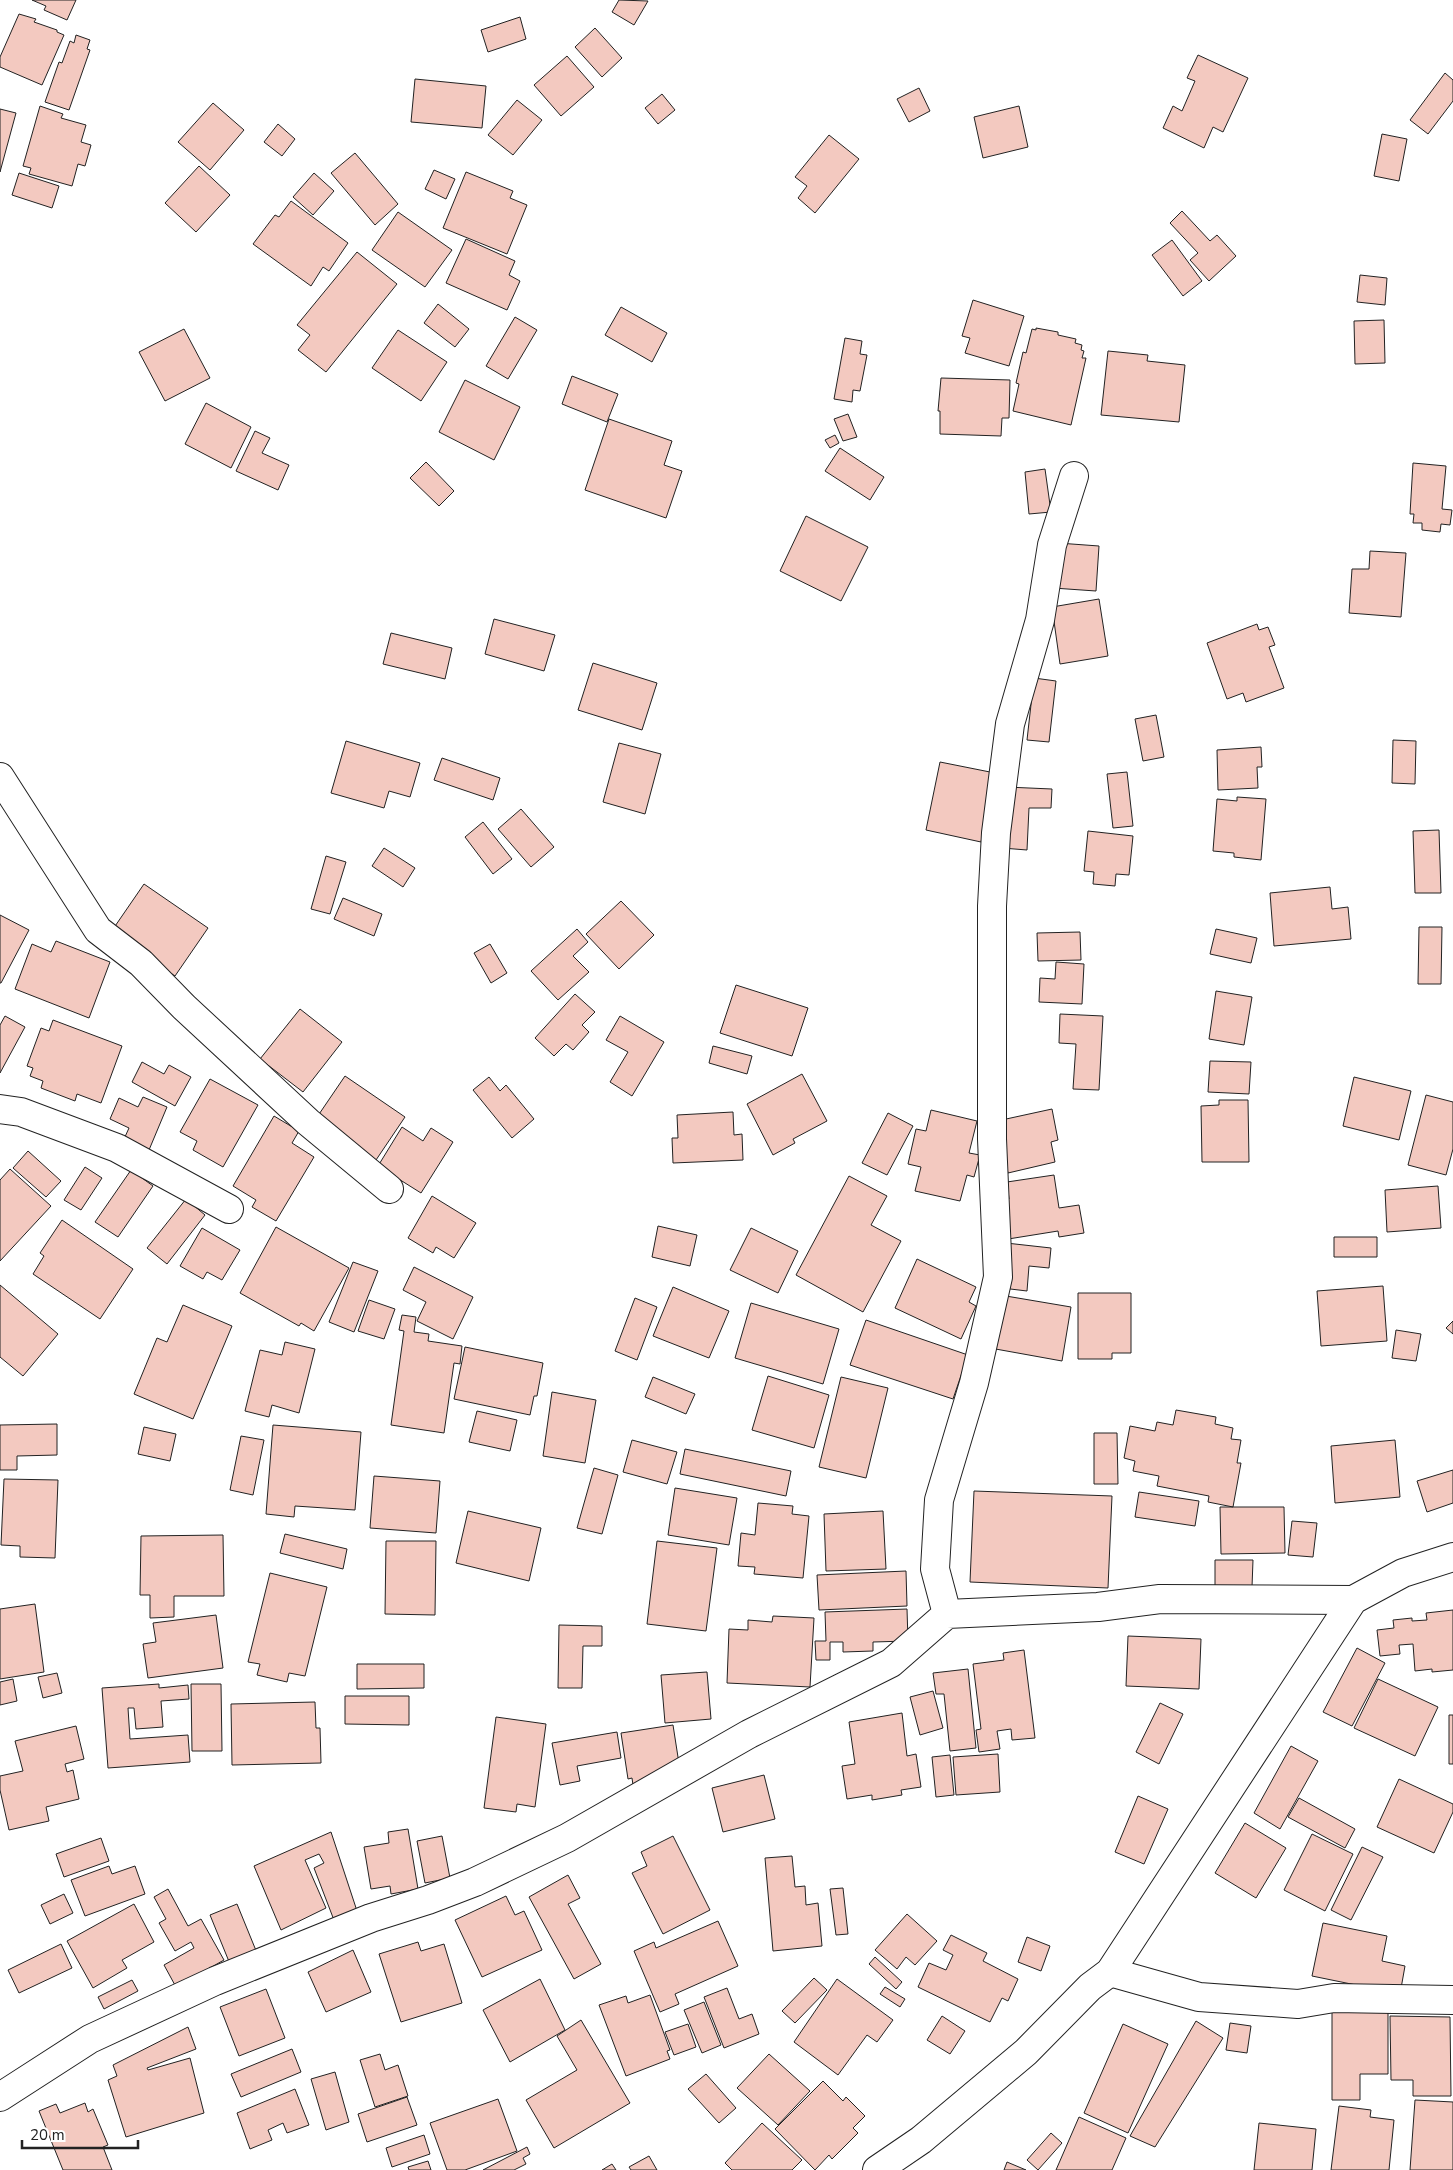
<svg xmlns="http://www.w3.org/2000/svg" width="1453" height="2170" font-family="'Nunito Sans',sans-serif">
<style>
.building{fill:#f3c9c0;stroke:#222}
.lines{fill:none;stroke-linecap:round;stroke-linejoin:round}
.minor-casing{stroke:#222;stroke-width:30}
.major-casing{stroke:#222;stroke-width:30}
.minor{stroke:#fff;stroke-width:28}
.major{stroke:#fff;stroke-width:28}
</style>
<rect width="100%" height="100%" fill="#fff"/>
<!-- building -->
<path class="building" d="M32 0H76L67 20 44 10 46 6Z
M619 0 648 1 634 25 612 12Z
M19 14 36 19 34 22 57 30V32L64 35 42 85 0 67V57Z
M520 17 526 39 488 52 481 30Z
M595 28 622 58 602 77 575 47Z
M76 35 90 40 87 49 90 50 69 110 45 102 59 62 62 63 70 41 74 43Z
M1198 55 1248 78 1223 132 1213 127 1204 148 1163 128 1173 106 1182 111 1195 81 1187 78Z
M567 56 594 87 561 116 534 85Z
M1445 73 1453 80V101L1428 134 1410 120Z
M415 79 486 86 482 128 411 122Z
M919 88 930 111 909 122 897 99Z
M662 94 675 110 658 124 645 108Z
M517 100 542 120 513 155 488 135Z
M213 103 244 130 210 170 178 142Z
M40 106 63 114 61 118 86 125 81 142 91 145 85 166 78 164 72 186 29 174 31 168 23 166Z
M1019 106 1028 147 983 158 974 117Z
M0 109 16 113 0 172Z
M278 124 295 139 282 156 264 142Z
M1382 134 1407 139 1399 181 1374 176Z
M829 135 859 159 815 213 798 198 807 186 795 177Z
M355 153 398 204 375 225 331 173Z
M199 166 230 195 196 232 165 203Z
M434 170 455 179 446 199 425 189Z
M466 172 513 191 510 198 527 205 507 254 443 228Z
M19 173 59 186 52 208 12 195Z
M314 173 334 191 313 215 293 197Z
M291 201 348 243 329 271 323 267 311 286 253 244 275 215 279 217Z
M1182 211 1210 241 1217 235 1236 256 1209 281 1190 260 1198 253 1170 223Z
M398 212 452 250 425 287 372 250Z
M466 239 515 261 509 275 520 281 507 310 446 283Z
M1172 240 1202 281 1183 296 1152 255Z
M357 252 397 284 326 372 298 350 310 335 297 325Z
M1360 275 1387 278 1385 305 1357 302Z
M973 300 1024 316 1009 366 965 353 970 338 962 336Z
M438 304 469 329 455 347 424 323Z
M621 307 667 333 652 362 605 335Z
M515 317 537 330 508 379 486 366Z
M1384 320 1385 363 1355 364 1354 321Z
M1036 328 1058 332V335L1076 339 1075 343 1082 345 1081 350 1084 351 1082 358H1086L1071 425 1013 411 1019 384 1016 383 1023 352 1026 353 1032 329 1036 330Z
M184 329 210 378 165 401 139 352Z
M398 330 447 362 421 401 372 368Z
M845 338 862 341 860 354 867 355 860 391 853 390 852 402 834 399Z
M1108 351 1148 355 1147 361 1185 365 1179 422 1101 415Z
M572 376 618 394 607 422 562 404Z
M941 378 1010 380 1009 418H1002L1001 436 940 434V411H938Z
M465 380 520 407 494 460 439 432Z
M206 403 251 427 231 468 185 444Z
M848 414 857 437 843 441 834 419Z
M609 419 672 441 664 465 682 471 666 518 585 490Z
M255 431 270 438 262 453 289 465 278 490 236 471Z
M835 435 839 443 830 448 825 440Z
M840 448 884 477 870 500 825 471Z
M426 462 454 491 439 506 410 478Z
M1413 463 1446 466 1442 509 1452 510 1450 525 1441 524 1440 532 1422 530V523H1413L1414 514H1410Z
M1045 469 1051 512 1029 514 1025 472Z
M806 516 868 547 841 601 780 571Z
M1058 543 1099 546 1096 591 1053 588Z
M1370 551 1406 553 1401 617 1349 613 1352 569H1369Z
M1099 599 1108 656 1060 664 1052 607Z
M494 619 555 635 544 671 485 654Z
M1257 624 1259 630 1268 627 1275 645 1269 647 1284 688 1246 702 1243 693 1227 699 1207 643Z
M391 633 452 648 445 679 383 664Z
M593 663 657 683 642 730 578 710Z
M1034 678 1056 681 1049 742 1027 740Z
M1156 715 1164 757 1143 761 1135 719Z
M1393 740 1416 741 1415 784 1392 783Z
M346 741 420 763 410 797 389 791 384 808 331 793Z
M619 743 661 754 645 814 603 802Z
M1261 747 1262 767H1257L1258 788 1218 790 1217 750Z
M442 758 500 778 493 800 434 780Z
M940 762 995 773 981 842 926 830Z
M1127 772 1133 826 1113 828 1107 774Z
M1006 787 1052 789 1051 808H1029L1027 850 1002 848Z
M1237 797 1266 799 1261 860 1234 857V853L1213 851 1217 799 1237 801Z
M521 809 554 847 531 867 498 829Z
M483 822 512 859 493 874 465 837Z
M1439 830 1441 893H1415L1413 831Z
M1088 831 1133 836 1129 875 1116 874 1115 886 1093 884 1094 872 1084 871Z
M384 848 415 868 403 887 372 866Z
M326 856 346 862 330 914 311 909Z
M144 884 208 928 175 976 111 932Z
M1330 887 1332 909 1348 907 1351 939 1274 946 1270 893Z
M343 898 382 914 374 936 334 919Z
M621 901 654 935 619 969 586 934Z
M0 915 29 930 1 983H0Z
M1419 927H1442L1441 984H1418Z
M577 929 588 942 573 956 589 972 558 1000 531 971Z
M1216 929 1257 938 1251 963 1210 954Z
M1080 932 1081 960 1038 961 1037 933Z
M56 941 110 962 89 1018 15 989 32 944 51 952Z
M490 944 507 973 491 983 474 953Z
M1056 962 1084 964 1082 1004 1039 1002 1040 978 1055 979Z
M736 985 808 1008 792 1056 720 1033Z
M1216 991 1252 997 1244 1045 1209 1039Z
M575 994 595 1012 582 1025 589 1032 573 1050 566 1044 554 1056 535 1038Z
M300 1009 342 1042 303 1092 260 1059Z
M1060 1014 1103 1016 1099 1090 1073 1089 1076 1044 1059 1043Z
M5 1016 25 1027 0 1073V1025Z
M620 1016 664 1042 632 1096 610 1082 628 1052 606 1040Z
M53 1020 122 1046 101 1103 77 1094 75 1101 41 1088 43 1081 30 1076 33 1068 27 1066 41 1028 49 1031Z
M713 1046 752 1056 747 1074 709 1063Z
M1210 1061 1251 1062 1249 1094 1208 1092Z
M142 1062 164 1074 169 1065 191 1077 175 1106 132 1082Z
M802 1074 827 1121 793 1139 795 1143 773 1155 747 1104Z
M345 1076 405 1117 376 1160 361 1149 313 1123Z
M489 1077 500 1091 506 1085 534 1119 512 1138 473 1090Z
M1354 1077 1411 1091 1399 1140 1343 1126Z
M210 1079 258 1105 223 1167 193 1150 197 1141 180 1132Z
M1426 1095 1453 1102V1149L1446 1175 1408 1165Z
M143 1097 167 1107 149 1150 124 1139 129 1128 110 1119 119 1098 138 1107Z
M1219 1100H1248L1249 1162H1202L1201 1106 1219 1105Z
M1052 1109 1058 1140 1051 1142 1055 1162 1008 1173 997 1121Z
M931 1110 977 1121 969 1153 980 1155 974 1177 967 1175 960 1201 915 1191 921 1167 908 1164 916 1129 926 1131Z
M733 1112 734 1135 742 1134 743 1160 673 1163 672 1138H678L677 1115Z
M888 1113 913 1126 887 1175 862 1163Z
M274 1116 299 1131 292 1143 314 1157 276 1221 252 1207 256 1200 233 1186Z
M402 1127 423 1141 431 1128 453 1142 421 1193 378 1166Z
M28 1151 61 1181 46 1197 13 1168Z
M85 1167 102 1178 81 1210 64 1200Z
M10 1169 51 1206 0 1261V1180Z
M131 1170 153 1186 118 1237 95 1222Z
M1054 1175 1059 1208 1079 1205 1084 1233 1059 1237 1058 1231 1002 1240 996 1200 1009 1199 1007 1182Z
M849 1176 887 1196 871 1225 901 1241 863 1312 796 1275Z
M1438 1186 1441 1228 1387 1232 1385 1190Z
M432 1196 476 1223 454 1258 436 1247 433 1253 408 1238Z
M186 1199 205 1215 167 1264 147 1248Z
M62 1220 133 1269 100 1319 33 1274 44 1256 40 1253Z
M658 1226 697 1235 690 1266 652 1257Z
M276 1227 349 1268 314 1331 301 1323 299 1326 240 1293Z
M202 1228 240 1250 222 1280 207 1272 203 1279 180 1266Z
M751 1228 798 1251 778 1293 730 1270Z
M1334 1237H1377V1257H1334Z
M1006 1243 1051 1248 1049 1268 1029 1266 1027 1291 1002 1288Z
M917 1259 976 1287 969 1302 976 1306 961 1339 895 1308Z
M353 1262 378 1271 354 1332 329 1322Z
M414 1267 473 1297 453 1339 417 1321 426 1302 403 1290Z
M0 1285 58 1334 23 1376 0 1357Z
M1383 1286 1387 1341 1321 1346 1317 1291Z
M673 1287 729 1311 709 1358 653 1336Z
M1078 1293H1131V1353H1112V1359H1078Z
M1000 1295 1071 1307 1062 1361 990 1348Z
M635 1298 657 1307 637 1360 615 1351Z
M369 1300 395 1309 384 1339 358 1331Z
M751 1303 839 1329 823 1384 735 1358Z
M183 1305 232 1326 193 1419 134 1394 157 1338 167 1342Z
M402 1315 416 1317 414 1332 429 1334 428 1341 462 1346 460 1364 454 1363 444 1433 391 1425 404 1331 399 1330Z
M866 1320 968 1355 953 1399 850 1365Z
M1453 1321V1334L1446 1328Z
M1396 1330 1421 1334 1416 1361 1392 1358Z
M285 1342 315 1349 299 1413 272 1405 269 1417 245 1411 260 1350 282 1355Z
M465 1347 543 1363 537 1396H534L530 1415 454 1399Z
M768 1376 829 1395 814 1448 752 1430Z
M653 1377 695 1394 686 1414 645 1397Z
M841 1377 888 1388 866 1478 819 1467Z
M552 1392 596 1400 585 1463 543 1456Z
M1176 1410 1216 1417 1215 1424 1233 1428 1231 1439 1241 1440 1237 1463H1241L1233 1507 1208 1502 1209 1496 1157 1486 1159 1476 1133 1471 1135 1461 1124 1458 1130 1426 1155 1431 1157 1422 1173 1425Z
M477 1411 517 1420 510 1451 469 1442Z
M57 1424V1455L17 1456V1470H0V1425Z
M273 1425 361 1432 355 1510 295 1506 294 1517 266 1514Z
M144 1427 176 1434 170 1461 138 1454Z
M1094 1433H1117L1118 1484H1094Z
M241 1436 264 1440 253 1495 230 1490Z
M632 1440 677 1452 667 1484 623 1472Z
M1395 1440 1400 1497 1335 1503 1331 1446Z
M685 1449 791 1471 786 1496 680 1474Z
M594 1468 618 1475 602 1534 577 1528Z
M1453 1470V1503L1427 1512 1417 1481Z
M374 1476 440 1481 436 1533 370 1528Z
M4 1479 58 1480 55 1558 20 1557V1546L1 1545Z
M675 1488 737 1498 729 1545 668 1535Z
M974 1491 1112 1496 1108 1588 970 1582Z
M1139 1492 1199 1501 1195 1526 1135 1517Z
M758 1503 793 1506 792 1514 809 1516 803 1578 754 1574 755 1567 738 1566 741 1533 755 1535Z
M1220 1507H1284L1285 1553 1221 1554Z
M468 1511 541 1528 529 1581 456 1563Z
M883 1511 886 1569 826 1571 824 1514Z
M1292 1521 1317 1523 1313 1557 1288 1555Z
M285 1534 347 1549 343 1569 280 1553Z
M223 1535 224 1596H174V1617L150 1618V1595H140L141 1536Z
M386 1541H436L435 1615 385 1614Z
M657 1541 717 1548 706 1631 647 1624Z
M1215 1560H1253L1252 1587H1215Z
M906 1571 907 1606 819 1610 817 1575Z
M270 1573 327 1587 305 1676 289 1673 287 1682 257 1675 260 1664 248 1662Z
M35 1604 44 1672 0 1679V1609Z
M907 1609 908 1641 873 1642V1651L843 1652V1642H830V1660H816L815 1641H826L825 1612Z
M1453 1610V1670L1432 1672V1669L1415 1671 1413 1644 1399 1645 1400 1654 1380 1656 1377 1630 1394 1628 1393 1620 1412 1618V1621L1427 1620 1426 1613Z
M216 1615 223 1668 148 1678 143 1644 156 1642 153 1623Z
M773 1616 814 1618 810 1687 727 1683 729 1629 748 1630V1620L772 1622Z
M559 1625 602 1626V1646H583L582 1688H558Z
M1128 1636 1201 1639 1199 1689 1126 1686Z
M1357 1648 1385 1663 1352 1726 1323 1712Z
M1024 1650 1035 1738 1012 1740 1011 1729 997 1731 1000 1749 979 1752 976 1730 981 1729 973 1664 1004 1660 1003 1653Z
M357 1664H424V1688L357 1689Z
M968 1669 976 1748 950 1751 944 1694H936L933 1673Z
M707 1672 711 1719 665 1723 661 1675Z
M57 1673 62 1693 43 1698 38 1677Z
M13 1679 17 1701 0 1705V1682Z
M1378 1679 1438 1707 1415 1756 1354 1728Z
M159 1684V1688L188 1685 189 1699 161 1701 163 1727 136 1729 134 1708H128L130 1739 188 1735 190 1762 108 1768 102 1688Z
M191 1684H221L222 1751H192Z
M933 1691 943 1728 920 1735 910 1697Z
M345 1696H409V1725L345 1724Z
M315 1702 316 1728H320L321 1763 232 1765 231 1704Z
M1160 1703 1183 1714 1159 1764 1136 1752Z
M902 1713 907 1756 916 1754 921 1787 901 1790 902 1795 872 1800V1795L847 1799 842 1766 855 1764 849 1722Z
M1449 1715H1453V1764H1449Z
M496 1717 546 1724 535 1807 517 1804 516 1812 484 1808Z
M673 1725 680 1770 633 1785 632 1778 628 1779 621 1733Z
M76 1726 84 1759 65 1764 67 1772 73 1770 79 1799 46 1807 49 1821 9 1830 0 1790V1776L23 1771 15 1741Z
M617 1732 621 1758 577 1766 580 1781 560 1785 552 1743Z
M1291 1746 1318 1761 1280 1829 1254 1813Z
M998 1754 1000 1792 956 1795 953 1757Z
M950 1755 954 1795 936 1797 932 1757Z
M764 1775 775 1819 723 1832 712 1788Z
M1399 1779 1453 1804V1812L1434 1853 1377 1827Z
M1138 1796 1168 1809 1144 1864 1115 1852Z
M1299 1798 1355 1829 1345 1848 1288 1817Z
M1245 1823 1286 1848 1256 1898 1215 1873Z
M408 1829 418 1889 391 1894 390 1886 371 1889 364 1847 389 1843 388 1832Z
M331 1832 359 1917 337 1928 314 1868 324 1863 319 1854 305 1860 326 1908 281 1930 254 1866Z
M1312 1834 1353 1854 1325 1911 1284 1890Z
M442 1836 450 1878 425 1883 417 1841Z
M673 1836 710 1910 663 1934 632 1873 647 1866 641 1852Z
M101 1838 109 1861 64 1877 56 1854Z
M1362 1847 1383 1857 1351 1920 1331 1910Z
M792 1856 795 1887 805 1886 806 1905 818 1903 822 1946 773 1951 765 1858Z
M109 1866 112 1874 135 1866 145 1894 85 1916 71 1880Z
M568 1875 580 1898 568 1904 601 1964 574 1979 529 1897Z
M843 1888 848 1934 836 1935 830 1889Z
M168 1889 188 1926 201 1919 224 1960 176 1987 164 1965 194 1948 191 1942 175 1951 159 1923 166 1919 154 1897Z
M64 1894 73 1913 50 1924 41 1905Z
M506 1896 515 1915 524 1911 542 1950 482 1977 455 1920Z
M134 1904 154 1942 122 1960 127 1968 93 1988 67 1941Z
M237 1904 257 1953 230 1964 210 1915Z
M907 1914 937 1941 915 1965 906 1957 897 1969 875 1950Z
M718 1921 738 1966 675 1994 679 2004 660 2012 634 1951 654 1942 656 1948Z
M1323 1923 1387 1936 1382 1961 1405 1966 1400 1994 1312 1976Z
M951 1935 987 1953 983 1961 1018 1979 1008 2001 1002 1998 990 2022 918 1987 929 1963 946 1970 953 1955 943 1950Z
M1027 1937 1050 1946 1041 1971 1018 1962Z
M418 1942 421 1951 444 1944 462 2003 401 2022 379 1954Z
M61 1944 72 1968 19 1993 8 1970Z
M353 1950 371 1992 326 2012 308 1972Z
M875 1957 902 1982 896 1989 869 1964Z
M814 1978 827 1990 795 2023 782 2011Z
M540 1979 565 2030 510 2062 483 2010Z
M837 1979 893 2020 877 2042 867 2035 838 2075 794 2042Z
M132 1980 138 1991 104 2009 98 1997Z
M885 1987 905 1999 900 2007 880 1994Z
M727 1988 739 2019 752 2014 759 2034 724 2048 704 1997Z
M266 1989 285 2038 239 2056 220 2007Z
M650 1995 670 2050 667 2051 670 2059 626 2076 599 2005 626 1996 628 2003Z
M704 2002 721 2045 702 2053 684 2010Z
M1332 2010H1388V2074H1360V2100H1332Z
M942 2016 965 2031 950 2054 927 2040Z
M1390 2016 1450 2017 1451 2096H1413V2080H1391Z
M581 2020 630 2103 554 2148 526 2100 577 2070 557 2036Z
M1196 2021 1223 2038 1155 2147 1130 2136Z
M1230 2023 1251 2026 1247 2053 1226 2050Z
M688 2024 696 2047 674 2055 665 2032Z
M1123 2024 1168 2044 1128 2133 1084 2113Z
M188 2027 196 2049 147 2068 148 2070 190 2058 204 2113 126 2137 108 2080 117 2076 113 2065Z
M292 2049 301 2072 241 2097 231 2074Z
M380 2054 385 2070 398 2065 408 2096 375 2107 360 2060Z
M769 2054 810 2091 778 2125 737 2088Z
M335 2072 349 2122 326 2130 311 2079Z
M706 2074 736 2108 719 2123 688 2089Z
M823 2081 843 2101 846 2097 865 2116 853 2128 858 2133 832 2159 829 2155 815 2170 775 2129Z
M295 2089 309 2125 287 2133 283 2123 268 2130 272 2140 250 2149 237 2113Z
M407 2097 417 2125 367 2142 358 2114Z
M498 2099 517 2151 465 2170H447L430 2123Z
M1415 2100 1453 2102V2170H1410Z
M85 2103 88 2112 93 2109 108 2145 103 2147 112 2170H63L39 2111 56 2104 60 2113Z
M1339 2106 1371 2110 1370 2117 1394 2120 1389 2170H1331Z
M1079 2117 1126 2138 1112 2170H1056Z
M762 2123 802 2160 792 2170H732L725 2163Z
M1259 2123 1316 2129 1312 2170H1254Z
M1051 2133 1062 2143 1038 2170 1027 2160Z
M424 2135 430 2154 392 2167 386 2148Z
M527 2147 530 2154 523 2158 526 2164 514 2170H483Z
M649 2156 657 2170H631L629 2167Z
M428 2161 431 2170H409L408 2167Z
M1007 2162 1026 2170H1004Z
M612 2164 616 2170H602Z"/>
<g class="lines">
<!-- minor casing -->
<g class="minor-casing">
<path id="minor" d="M0 777 98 930 141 963 184 1007 308 1122 389 1189
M0 1109 21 1112 117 1148 229 1209
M947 1614 935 1569 939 1500 974 1383 998 1277 992 1139V906L996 833 1010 724 1040 620 1052 545 1074 476
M1110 1972 1199 1997 1298 2004 1334 1998 1453 2000
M0 2097 90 2039 215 1981 371 1918 428 1900 475 1882 567 1838 749 1734 891 1663 947 1614 1098 1607 1160 1599 1353 1600"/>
</g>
<!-- major casing -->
<g class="major-casing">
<path id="major" d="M877 2170 921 2140 1026 2052 1090 1987 1110 1972 1353 1600 1403 1573 1453 1557"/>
</g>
<!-- minor -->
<use href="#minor" class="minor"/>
<!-- major -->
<use href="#major" class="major"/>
</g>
<!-- scale -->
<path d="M22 2140v8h116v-8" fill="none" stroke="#222222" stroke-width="2.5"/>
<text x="30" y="2140" font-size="15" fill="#222222" stroke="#ffffff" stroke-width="4" paint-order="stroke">20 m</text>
</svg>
